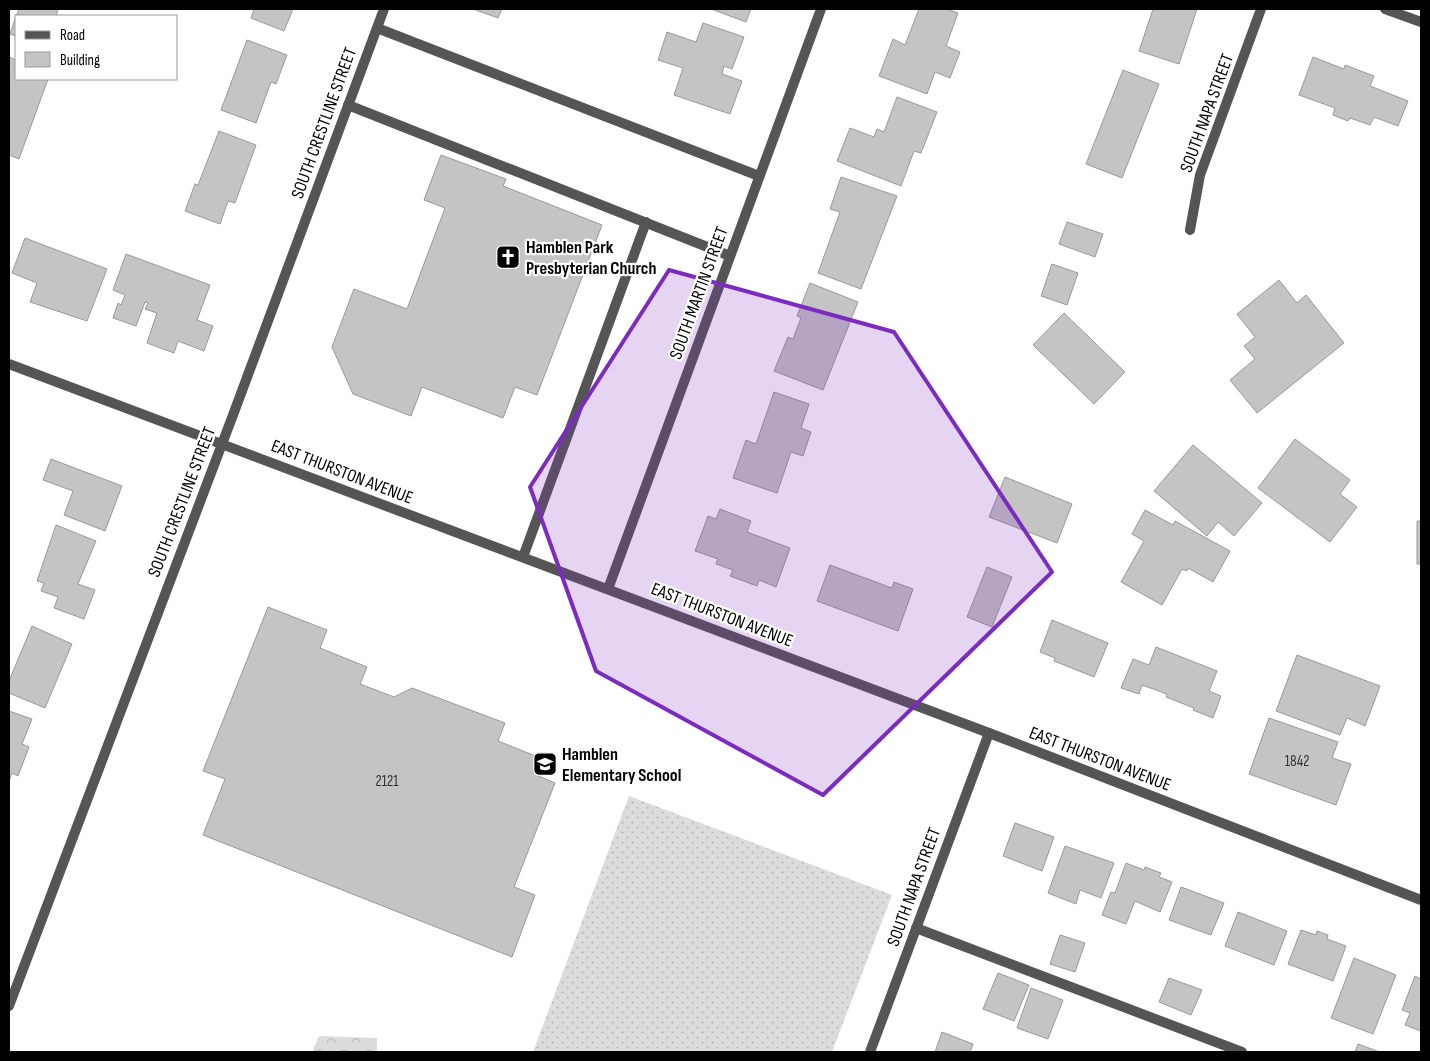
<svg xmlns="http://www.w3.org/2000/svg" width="1430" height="1061" font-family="'Sofia Sans Condensed',sans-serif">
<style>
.grass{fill:url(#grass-dots)}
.park{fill:url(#park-crowns)}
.building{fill:#c4c4c4;stroke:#999}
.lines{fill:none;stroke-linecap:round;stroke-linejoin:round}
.service{stroke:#555;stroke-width:10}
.minor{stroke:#555;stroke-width:10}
.tertiary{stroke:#555;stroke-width:10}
.marked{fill:#7b2cbf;fill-opacity:0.2;stroke:#7b2cbf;stroke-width:4;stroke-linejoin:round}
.labels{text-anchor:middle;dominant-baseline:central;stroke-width:4.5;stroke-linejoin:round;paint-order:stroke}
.number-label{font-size:15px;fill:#313131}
.street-label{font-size:18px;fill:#000;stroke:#fff}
.poi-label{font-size:18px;font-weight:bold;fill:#000;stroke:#fff;text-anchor:start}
</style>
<defs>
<pattern id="grass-dots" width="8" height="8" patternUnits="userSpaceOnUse" patternTransform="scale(1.25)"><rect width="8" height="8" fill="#dcdcdc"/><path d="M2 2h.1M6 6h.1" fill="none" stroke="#bbb" stroke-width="1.8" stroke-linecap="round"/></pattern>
<pattern id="park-crowns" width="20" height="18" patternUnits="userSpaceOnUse" patternTransform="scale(1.25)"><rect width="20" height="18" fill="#dcdcdc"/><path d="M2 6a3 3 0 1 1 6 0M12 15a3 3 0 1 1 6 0" fill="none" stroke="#bbb"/></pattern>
</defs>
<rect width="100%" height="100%" fill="#fff"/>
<!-- grass -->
<path class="grass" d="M629 796 892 895 832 1052H533Z"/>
<!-- park -->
<path class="park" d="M319 1036 377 1038V1052H312Z"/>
<!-- building -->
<path class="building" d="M19 9H58L56 16H16Z
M254 9H293L284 31 251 18Z
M473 9H502L498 18Z
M711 9H751L746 22Z
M919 9H946L958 13 946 46 960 52 950 78 935 72 927 94 879 76 893 39 905 45Z
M1153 9H1197L1179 64 1139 51Z
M16 16V36L10 34Z
M703 23 744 37 732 69 724 66 722 74 742 81 730 114 674 95 683 68 658 60 667 32 696 42Z
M247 40 287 55 276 84 271 82 256 123 221 110Z
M9 57 16 60V79H48L19 159 9 155Z
M1313 57 1344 69 1345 65 1374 76 1370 86 1408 101 1398 126 1374 117 1370 125 1350 118 1348 121 1333 115 1335 108 1299 95Z
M1123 70 1159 84 1122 178 1086 164Z
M897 97 937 112 921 153 914 151 901 186 837 161 850 128 874 137 877 129 884 132Z
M219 131 256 145 235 203 228 201 220 224 185 211 195 184 198 185Z
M441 155 506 179 503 186 602 225 537 395 515 387 503 418 422 387 411 416 353 394 332 347 354 289 407 309 445 208 424 200Z
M841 177 897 196 861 289 818 273 840 212 830 209Z
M1067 222 1103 234 1095 257 1059 244Z
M25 238 107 269 87 321 30 302 37 283 12 273Z
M126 254 210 285 197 320 213 326 204 351 178 341 174 353 147 343 157 313 145 309 148 303 145 302 136 326 113 318 118 303 121 305 125 295 113 290Z
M1052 264 1078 273 1067 305 1041 296Z
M1279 280 1297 303 1306 295 1344 343 1257 413 1230 380 1255 359 1244 346 1255 337 1237 314Z
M810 283 858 302 823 390 774 371 788 337 793 339 801 318 797 316Z
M1064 313 1125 372 1094 404 1033 345Z
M774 392 809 404 801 428 811 432 803 456 791 452 777 493 733 478 746 440 756 444Z
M1295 439 1350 480 1340 494 1357 507 1330 542 1258 488Z
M1193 445 1262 503 1234 536 1218 522 1207 536 1154 491Z
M51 459 122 486 105 531 64 515 73 491 43 480Z
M1005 477 1072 504 1057 543 989 517Z
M720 509 751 521 747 532 790 548 776 587 759 580 757 586 730 576 733 570 716 564 718 559 695 551 708 516 716 519Z
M1145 510 1173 525 1175 521 1230 551 1213 582 1188 568 1187 571 1182 569 1162 605 1121 582 1144 541 1132 534Z
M1417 521H1421V564H1417Z
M56 525 96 541 78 584 95 590 84 619 54 608 58 597 41 591 44 583 37 581Z
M830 565 892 588 894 582 913 589 898 631 817 601Z
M987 567 1012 577 992 627 967 617Z
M268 607 327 630 320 648 367 667 360 684 394 697 412 688 505 723 498 741 543 759 536 775 555 783 514 887 535 895 512 957 203 835 225 779 203 771Z
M1052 620 1108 643 1094 677 1054 661 1055 658 1040 652Z
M32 626 72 644 45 708 9 693V681Z
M1156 647 1217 671 1209 691 1221 696 1213 718 1193 710 1194 708 1166 697 1167 694 1142 685 1139 694 1121 688 1133 659 1149 665Z
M1297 655 1380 686 1365 726 1347 718 1340 735 1276 711Z
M9 711 32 719 22 744 29 747 18 776 12 773 9 781Z
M1269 718 1338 742 1332 758 1351 764 1336 805 1249 774Z
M1015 823 1054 837 1042 871 1003 856Z
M1065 846 1114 863 1101 898 1080 890 1076 904 1048 893Z
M1126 863 1144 870 1145 867 1161 873 1159 877 1172 882 1160 912 1135 901 1126 924 1102 915 1111 892 1115 893Z
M1181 887 1224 903 1211 935 1169 920Z
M1238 912 1287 931 1274 965 1225 946Z
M1301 930 1316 935 1317 931 1328 935 1327 939 1346 946 1333 981 1288 964Z
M1060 935 1085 943 1075 972 1050 964Z
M1354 958 1396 975 1373 1034 1331 1018Z
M998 973 1029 985 1014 1021 983 1009Z
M1415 976 1421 979V1031L1405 1025 1410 1013 1402 1010Z
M1169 978 1202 990 1191 1015 1159 1002Z
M1031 988 1063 1000 1048 1039 1017 1028Z
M942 1032 973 1044 970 1052H935Z
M1358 1044 1377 1051 1376 1052H1355Z"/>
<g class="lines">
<!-- service -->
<path class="service" d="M377 28 759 176
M348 105 730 256
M523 557 646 222
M916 928 1242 1052"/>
<!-- minor -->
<path class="minor" d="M1385 9 1421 22
M1190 230 1200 175 1261 9
M608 589 821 9
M870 1052 989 733"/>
<!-- tertiary -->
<path class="tertiary" d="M9 364 989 733 1421 900
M9 1006 233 415 384 9"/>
</g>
<!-- marked area -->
<path class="marked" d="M669 270 894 332 1052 572 823 795 596 671 530 487Z"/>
<!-- icons -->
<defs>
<g id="church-square" transform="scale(1.25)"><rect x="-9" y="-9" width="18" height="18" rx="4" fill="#000" stroke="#fff"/><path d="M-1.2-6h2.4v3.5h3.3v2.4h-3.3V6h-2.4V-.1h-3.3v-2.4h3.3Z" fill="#fff"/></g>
<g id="school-square" transform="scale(1.25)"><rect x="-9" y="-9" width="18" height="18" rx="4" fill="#000" stroke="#fff"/><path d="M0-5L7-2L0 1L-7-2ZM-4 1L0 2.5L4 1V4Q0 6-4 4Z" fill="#fff"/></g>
</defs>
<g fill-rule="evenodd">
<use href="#church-square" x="508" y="257"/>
<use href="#school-square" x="545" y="764"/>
</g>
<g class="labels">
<!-- number labels -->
<g class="number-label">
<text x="1297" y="761">1842</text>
<text x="387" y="781">2121</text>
</g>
<!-- street labels -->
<g class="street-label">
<text transform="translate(1207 113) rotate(-70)">SOUTH NAPA STREET</text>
<text transform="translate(324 123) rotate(-70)">SOUTH CRESTLINE STREET</text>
<text transform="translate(699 293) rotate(-70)">SOUTH MARTIN STREET</text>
<text transform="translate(342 472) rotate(21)">EAST THURSTON AVENUE</text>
<text transform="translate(182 502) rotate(-69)">SOUTH CRESTLINE STREET</text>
<text transform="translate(722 615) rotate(21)">EAST THURSTON AVENUE</text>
<text transform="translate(1100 759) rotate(21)">EAST THURSTON AVENUE</text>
<text transform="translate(914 887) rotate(-70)">SOUTH NAPA STREET</text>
</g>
<!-- poi labels -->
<g class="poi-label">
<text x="526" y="247">Hamblen Park<tspan x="526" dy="21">Presbyterian Church</tspan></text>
<text x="562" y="754">Hamblen<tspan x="562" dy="21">Elementary School</tspan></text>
</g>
</g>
<!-- border -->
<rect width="1430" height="1061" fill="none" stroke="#000000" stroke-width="20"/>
<!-- legend -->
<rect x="15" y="15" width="162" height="65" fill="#ffffff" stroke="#999999"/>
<rect x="25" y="31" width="25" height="8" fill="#555555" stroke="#999999"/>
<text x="60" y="40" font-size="15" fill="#000000">Road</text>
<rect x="25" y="52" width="25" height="15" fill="#c4c4c4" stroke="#999999"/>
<text x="60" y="65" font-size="15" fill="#000000">Building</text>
</svg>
